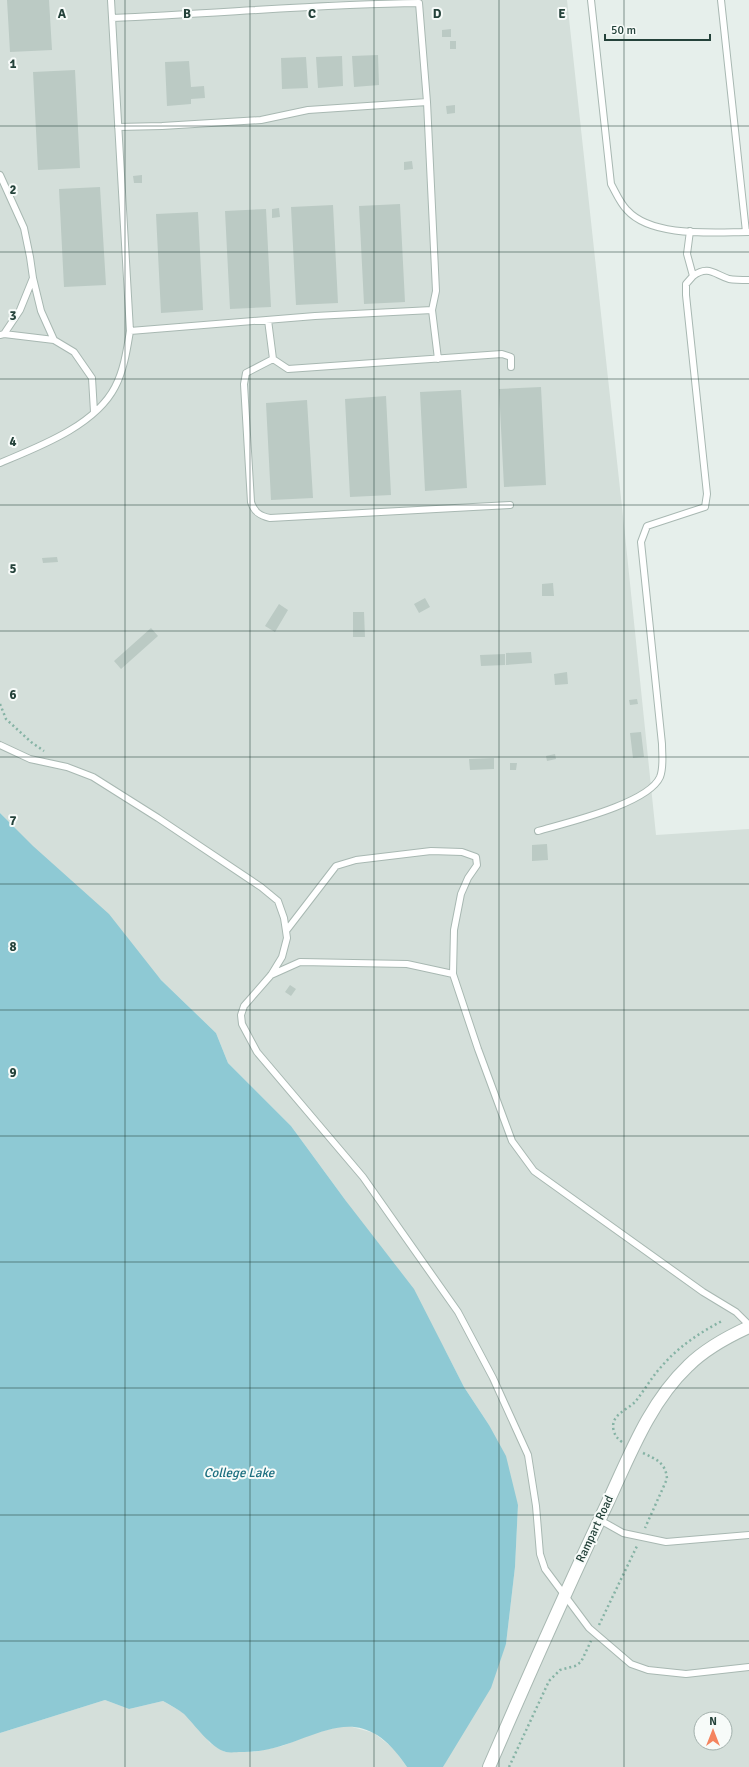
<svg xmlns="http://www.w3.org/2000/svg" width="749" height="1767" font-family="Signika,sans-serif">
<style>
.built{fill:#d4dfda;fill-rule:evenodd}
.water{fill:#8ec9d4}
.building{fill:#bbcac4}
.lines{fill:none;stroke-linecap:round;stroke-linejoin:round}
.lane-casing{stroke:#a8b8b2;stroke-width:8}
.street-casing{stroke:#a8b8b2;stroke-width:14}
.path{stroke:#86b3a5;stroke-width:2.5;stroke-dasharray:2 3;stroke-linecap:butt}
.lane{stroke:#fff;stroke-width:6}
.street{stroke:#fff;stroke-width:12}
.grid{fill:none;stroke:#24423a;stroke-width:1;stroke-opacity:0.55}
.labels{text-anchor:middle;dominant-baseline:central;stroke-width:4;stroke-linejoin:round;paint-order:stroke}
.street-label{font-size:12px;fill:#24423a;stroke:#f7fbf9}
.water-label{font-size:13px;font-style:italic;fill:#1c6f80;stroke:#f7fbf9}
.grid-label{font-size:13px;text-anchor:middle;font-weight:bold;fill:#24423a;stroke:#f7fbf9;stroke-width:4;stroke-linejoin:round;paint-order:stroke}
</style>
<rect width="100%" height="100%" fill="#e6efeb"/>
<!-- built -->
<path class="built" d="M0 0H567L625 535 656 835 749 829V1767H443L506 1644 515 1567 518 1505 489 1425 464 1387 445 1350 346 1201 291 1126 228 1063 216 1033 161 980 0 813ZM701 1719H725V1743H701Z
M105 1700 129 1709 163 1701 182 1712 200 1729 210 1743 225 1752H254L282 1746 315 1733 345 1725 374 1733 393 1748 407 1767H0V1733Z"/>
<!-- water -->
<path class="water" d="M0 813 33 846 109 914 161 980 216 1033 228 1063 291 1126 346 1201 414 1289 464 1387 489 1425 506 1456 518 1505 515 1567 506 1644 491 1688 443 1767H407C353 1685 309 1754 241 1752 237 1752 231 1753 226 1752 211 1748 195 1725 184 1714 178 1709 170 1705 163 1701L129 1709 105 1700 0 1733Z"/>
<!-- building -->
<path class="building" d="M7 0H49L52 50 10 52Z
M451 29V37H442V30Z
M450 41H456V49H450Z
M378 55 379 85 354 87 352 56Z
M342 56 343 86 318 88 316 57Z
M306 57 308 88 282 89 281 58Z
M189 61 191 87 204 86 205 98 191 99V104L167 106 165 62Z
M75 70 80 168 38 170 33 72Z
M455 105V113L447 114 446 106Z
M412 161 413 169 404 170V162Z
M142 175V183H134L133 176Z
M100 187 106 285 64 287 59 189Z
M400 204 405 302 364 304 359 206Z
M333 205 338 303 296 305 291 207Z
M279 208 280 217 272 218V209Z
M266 209 271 307 230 309 225 211Z
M198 212 203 310 161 313 156 214Z
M541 387 546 485 504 487 499 389Z
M461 390 467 488 425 491 420 392Z
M386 396 391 495 350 497 345 399Z
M307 400 313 498 271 500 266 403Z
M57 557 58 562 43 563 42 558Z
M553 583 554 596H542V584Z
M425 598 430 607 419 613 414 604Z
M279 604 288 610 275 632 265 626Z
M353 612H364L365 637H353Z
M151 628 158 636 121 669 114 661Z
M531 652 532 663 506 665V653Z
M505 654V665L481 666 480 655Z
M567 672 568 684 555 685 554 674Z
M637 699 638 704 630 705 629 700Z
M641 732 644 757 633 758 630 733Z
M555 754 556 759 547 761 546 756Z
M494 758V769L470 770 469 759Z
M510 763H517L516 770H510Z
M547 844 548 860 532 861V845Z
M290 985 296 989 291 996 285 992Z"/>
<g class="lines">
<!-- lane casing -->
<g class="lane-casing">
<path id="lane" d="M591 0 611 184C616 193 620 203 627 210 652 238 715 232 749 232
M721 0 746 232
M112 18C215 14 317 4 419 3L427 102 308 110 261 120 162 126 118 127
M0 175 24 228 30 257 33 278 20 310 4 334 0 335
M693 276C708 265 714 274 729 279 735 280 743 280 749 280
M33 278 41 311 54 340 74 352 92 378 94 412
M432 310 438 359
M268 320 273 359 246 373 244 384 251 502C254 512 260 516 270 518L510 505
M130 331 315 316 432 310 436 291 427 102
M4 334 54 340
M273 359 288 369 502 354 511 357V367
M0 463C38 447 95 426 115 387 124 370 127 349 130 331L111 0
M0 745 30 759 67 767 93 777 158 818 261 887 278 901 284 918 286 931
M538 831C565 823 648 804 660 777 664 767 662 755 662 744L641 542 647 526 705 507 707 494 686 295V284L693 276 687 254 690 231
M271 975 300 962 407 964 453 974
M749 1325 736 1312 703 1292 534 1171 512 1141 478 1049 453 974 454 930 461 894 468 878 477 865 476 857 462 852 431 851 356 860 336 866 286 931 287 938 282 957 271 975 244 1006 241 1015 242 1024 257 1052 363 1177 458 1312 493 1378 528 1455 536 1506 540 1554 545 1569 589 1628 631 1664 648 1670 686 1674 749 1667
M600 1520 623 1533 666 1542 749 1535"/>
</g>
<!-- street casing -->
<g class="street-casing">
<path id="street" d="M489 1767C527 1679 566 1591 607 1504 629 1457 649 1403 688 1366 705 1349 727 1337 749 1327"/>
</g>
<!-- path -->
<path class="path" d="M0 704 6 719 31 742 44 751
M622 1442C618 1439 616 1437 614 1432 609 1415 626 1411 635 1402 644 1391 651 1378 661 1367 678 1347 699 1333 722 1321
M643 1453C656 1459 666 1463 667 1479L645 1528
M599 1625 637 1546
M509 1767 549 1681 560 1670 575 1666 581 1662 591 1641"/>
<!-- lane -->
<use href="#lane" class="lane"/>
<!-- street -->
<use href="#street" class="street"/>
</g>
<!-- grid -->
<path class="grid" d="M125 0V1767M250 0V1767M374 0V1767M499 0V1767M624 0V1767M0 126H749M0 252H749M0 379H749M0 505H749M0 631H749M0 757H749M0 884H749M0 1010H749M0 1136H749M0 1262H749M0 1388H749M0 1515H749M0 1641H749"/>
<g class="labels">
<!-- street labels -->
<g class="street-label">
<text transform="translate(595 1529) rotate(-65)">Rampart Road</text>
</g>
<!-- water labels -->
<g class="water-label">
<text x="239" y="1473">College Lake</text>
</g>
</g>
<g class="grid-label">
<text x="62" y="18">A</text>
<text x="187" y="18">B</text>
<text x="312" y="18">C</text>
<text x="437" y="18">D</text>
<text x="562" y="18">E</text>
<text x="13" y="68">1</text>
<text x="13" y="194">2</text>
<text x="13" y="320">3</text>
<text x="13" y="446">4</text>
<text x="13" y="573">5</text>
<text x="13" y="699">6</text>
<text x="13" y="825">7</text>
<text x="13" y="951">8</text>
<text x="13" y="1077">9</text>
</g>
<!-- north arrow -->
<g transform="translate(713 1731)"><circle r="19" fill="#f7fbf9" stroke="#a3b1ad"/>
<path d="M0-3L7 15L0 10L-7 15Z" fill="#f4845f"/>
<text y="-6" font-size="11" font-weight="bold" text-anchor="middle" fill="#24423a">N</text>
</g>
<!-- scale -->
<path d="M605 34v6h105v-6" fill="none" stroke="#24423a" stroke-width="2"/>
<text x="611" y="34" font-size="12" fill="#24423a" stroke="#f7fbf9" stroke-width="3" paint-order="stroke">50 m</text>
</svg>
